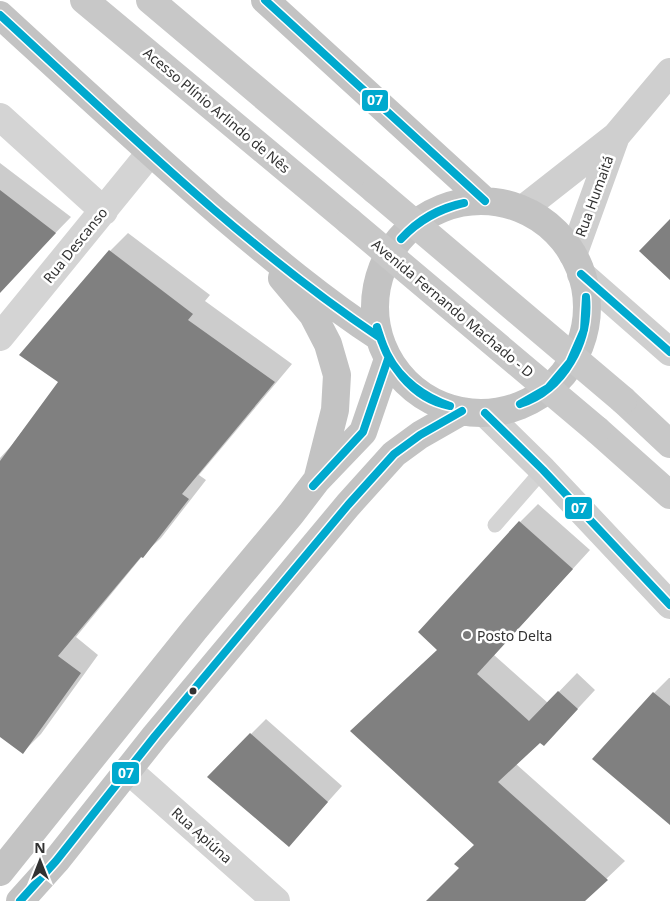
<svg xmlns="http://www.w3.org/2000/svg" width="670" height="901" font-family="'Noto Sans',sans-serif">
<style>
.shadow{fill:#0003}
.building{fill:#808080}
.lines{fill:none;stroke-linecap:round;stroke-linejoin:round}
.lane{stroke:#d4d4d4;stroke-width:15}
.street{stroke:#d4d4d4;stroke-width:28}
.secondary{stroke:#cfcfcf;stroke-width:28}
.primary{stroke:#c8c8c8;stroke-width:28}
.highway{stroke:#c3c3c3;stroke-width:28}
.primary-bridge{stroke:#c8c8c8;stroke-width:28}
.bus-1-casing{stroke:#fff;stroke-width:11}
.bus-1{stroke:#00a9ce;stroke-width:8}
.poi-dot{fill:#7a7a7a;stroke:#fff;stroke-width:2}
.bus-dot{fill:#323232;stroke:#fff;stroke-width:2}
.labels{text-anchor:middle;dominant-baseline:central;stroke-width:5;stroke-linejoin:round;paint-order:stroke}
.street-label{font-size:14px;fill:#323232;stroke:#fff}
.poi-label{font-size:14px;fill:#323232;stroke:#fff;text-anchor:start}
.line-badge{stroke:#fff;stroke-width:2}
.badge-label{font-size:14px;text-anchor:middle;font-weight:bold;fill:#fff}
</style>
<rect width="100%" height="100%" fill="#fff"/>
<!-- shadow -->
<path class="shadow" d="M0 163 71 217 0 290Z
M128 233 210 295 205 301 292 364 199 475 206 480 161 538 144 554 76 637 98 655 41 734 23 752 0 735V458L12 445 60 382 110 251Z
M538 504 590 550 494 655 548 703 577 673 595 690 544 745 540 741 516 764 625 861 583 901H428L461 868 475 844 438 649 520 522Z
M669 678H670V819L654 693Z
M266 719 342 786 289 845 251 734Z"/>
<!-- building -->
<path class="building" d="M0 190 56 233 0 293Z
M670 219V280L639 251Z
M109 250 193 314 188 320 275 382 182 494 189 499 143 558 141 557 58 656 81 673 23 754 0 737V461L58 382 19 355Z
M519 521 573 569 477 674 529 721 558 691 578 709 544 746 540 743 498 782 608 880 585 901H426L459 868 454 864 474 845 350 731 437 650 418 632Z
M653 692 670 706V825L592 759Z
M250 733 328 802 289 847 207 777Z"/>
<g class="lines">
<!-- lane -->
<path class="lane" d="M495 525 543 470"/>
<!-- street -->
<path class="street" d="M0 117 104 211
M0 337 150 153
M128 770 276 901"/>
<!-- secondary -->
<path class="secondary" d="M523 209 616 136 670 72
M573 255 616 136
M581 274 670 352
M485 413 543 470 670 605"/>
<!-- primary -->
<path class="primary" d="M84 0 349 221
M150 0 375 190
M623 400 670 444
M597 430 670 495"/>
<!-- highway -->
<path class="highway" d="M265 0 485 201
M0 15C72 81 143 147 217 211 269 255 322 300 379 337
M375 307a106 106 0 1 1 212 0a106 106 0 1 1-212 0Z
M282 278 313 315 328 344 337 375 335 410 318 477
M0 872 195 629 291 514 317 480 363 432 388 359
M20 901 56 861 155 736 348 505 394 454 420 435 462 411"/>
<!-- primary-bridge -->
<path class="primary-bridge" d="M375 190 623 400
M349 221 597 430"/>
<!-- bus-1 casing -->
<g class="bus-1-casing">
<path id="bus-1" d="M265 0 485 201
M0 15C122 127 242 245 379 337
M401 239C418 220 439 208 464 203
M401 239C419 220 438 210 464 203
M581 274 670 352
M377 327C380 336 383 347 388 356 401 380 424 397 450 406
M377 327C386 362 411 399 450 406
M520 404 548 388 570 362 584 330 586 297
M520 404C564 390 590 341 586 297
M485 413 543 470 670 605
M313 486 363 432 388 359
M20 901 56 861 155 736 348 505 394 454 420 435 462 411"/>
</g>
<!-- bus-1 -->
<use href="#bus-1" class="bus-1"/>
</g>
<!-- markers -->
<circle class="poi-dot" cx="467" cy="635" r="5"/>
<circle class="bus-dot" cx="193" cy="691" r="4.5"/>
<g class="labels">
<!-- street labels -->
<g class="street-label">
<text transform="translate(217 110) rotate(40)">Acesso Plínio Arlindo de Nês</text>
<text transform="translate(594 196) rotate(-70)">Rua Humaitá</text>
<text transform="translate(75 245) rotate(-51)">Rua Descanso</text>
<text transform="translate(453 308) rotate(40)">Avenida Fernando Machado - D</text>
<text transform="translate(202 835) rotate(42)">Rua Apiúna</text>
</g>
<!-- poi labels -->
<g class="poi-label">
<text x="477" y="635">Posto Delta</text>
</g>
</g>
<g class="line-badge">
<rect x="361" y="89" width="28" height="23" rx="5" fill="#00a9ce"/>
<rect x="564" y="496" width="29" height="24" rx="5" fill="#00a9ce"/>
<rect x="111" y="761" width="29" height="24" rx="5" fill="#00a9ce"/>
</g>
<g class="badge-label">
<text x="375" y="105">07</text>
<text x="579" y="513">07</text>
<text x="126" y="778">07</text>
</g>
<!-- north arrow -->
<g transform="translate(40 861)" stroke="#ffffff" stroke-width="4" paint-order="stroke">
<path d="M0-4L9 19L0 12L-9 19Z" fill="#323232"/>
<text y="-8" font-size="14" font-weight="bold" text-anchor="middle" fill="#323232">N</text>
</g>
</svg>
